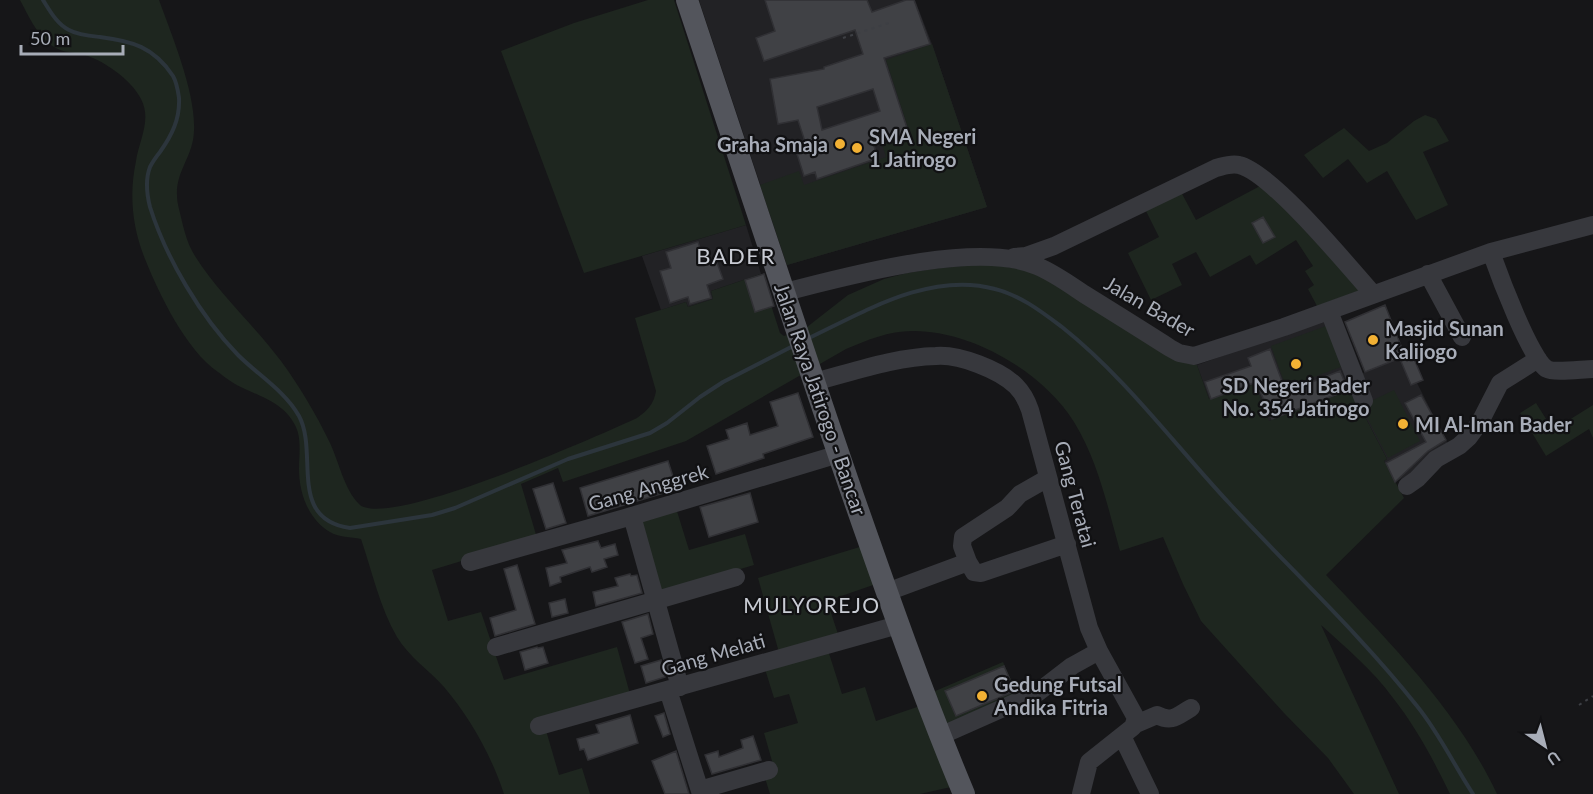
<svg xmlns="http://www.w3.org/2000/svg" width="1593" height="794" font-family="Lato,sans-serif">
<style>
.built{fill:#222225}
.green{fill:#1e261f}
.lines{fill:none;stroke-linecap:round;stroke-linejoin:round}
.stream{stroke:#2c353c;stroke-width:4}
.building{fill:#404145;stroke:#303034;stroke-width:1.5;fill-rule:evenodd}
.path{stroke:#3d3f44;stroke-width:2;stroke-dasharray:3 4.5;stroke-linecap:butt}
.minor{stroke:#37383d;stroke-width:18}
.major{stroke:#53555c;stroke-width:22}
.poi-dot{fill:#f2b134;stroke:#111113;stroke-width:2}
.labels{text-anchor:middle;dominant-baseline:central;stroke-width:4.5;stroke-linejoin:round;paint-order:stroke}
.poi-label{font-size:20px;font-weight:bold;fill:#a8adb8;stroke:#111113;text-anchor:start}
.street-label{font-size:20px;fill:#a8adb8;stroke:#111113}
.neighbourhood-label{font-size:21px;letter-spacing:1.5px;fill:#c9ccd4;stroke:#111113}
.quarter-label{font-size:22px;letter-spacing:1.5px;fill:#c9ccd4;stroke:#111113}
</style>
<rect width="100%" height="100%" fill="#161618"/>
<!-- built -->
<path class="built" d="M699 0H915L932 44 987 207 787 265Z
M746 225 761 274 711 291 713 299 688 307 686 302 661 310 642 256Z
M1326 319 1349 379 1412 353 1423 380 1417 383 1450 448 1428 465 1395 482 1384 461 1387 459 1360 407 1268 421 1209 399 1197 365Z"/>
<!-- green -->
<path class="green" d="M20 0H159C172 36 196 93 194 131 193 161 170 174 179 209 183 225 186 242 195 256 218 293 255 326 281 361 300 387 316 414 330 443 339 462 344 489 359 504 385 531 600 435 637 418 647 411 654 404 656 391L635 318 686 302 688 307 713 299 711 291 761 274 780 333 784 336 807 327 848 295 884 279 907 273 940 268 988 264 1032 271 1186 363 1197 365 1209 399 1255 384 1269 421 1353 389 1360 407 1387 459 1384 461 1404 498 1326 575C1389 642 1457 709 1497 794H1450C1434 761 1416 727 1393 698 1373 670 1346 648 1321 625L1399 794H1354L1328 758 1284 713 1201 621 1183 584 1163 537 1120 551C1108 508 1098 461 1074 422 1043 372 971 330 912 331 889 331 867 340 846 349L686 441 563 482 558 468 521 484 537 538 432 570 448 621 481 612 504 680 617 647 630 694 543 720 559 775 582 768 590 794H504C491 755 471 719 444 687 429 670 409 657 397 637 380 608 372 571 361 539 351 537 338 537 330 532 308 519 299 493 299 469 299 455 302 438 295 425 284 404 264 398 245 389 235 385 226 378 218 372 186 350 159 294 145 259 132 227 129 194 136 161 139 140 152 120 141 99 131 79 102 59 81 54 70 52 60 52 51 45 37 35 28 15 20 0Z
M648 0H674L746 225 584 273 501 51 574 23Z
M932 44 987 207 787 265 760 185 799 171 804 185 886 157 882 144 910 134 886 60Z
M1425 115 1436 119 1449 141 1423 152 1448 205 1416 220 1387 171 1367 183 1348 159 1323 178 1304 155 1344 128 1369 151 1387 143 1414 121Z
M1262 185 1361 290 1317 306 1308 289 1314 285 1305 271 1313 266 1296 240 1256 265 1250 255 1210 277 1196 252 1172 264 1182 285 1151 300 1128 253 1159 237 1145 209 1180 190 1196 220Z
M1326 326 1341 367 1286 387 1271 346Z
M1394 390 1420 441 1388 458 1361 406Z
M1536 403 1553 430 1593 405V438L1589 429 1546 456 1520 413Z
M676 508 689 550 745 534 754 565 659 593 637 519Z
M863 546 876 584 827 601 839 637 825 641 842 694 865 687 876 721 920 706 951 787 920 794H770L765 778 776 775 764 733 798 723 789 694 774 698 765 669 782 663 758 578Z
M1003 662 1022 704 949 735 933 692Z"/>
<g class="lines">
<!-- stream -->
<path class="stream" d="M43 0C50 11 57 24 69 30 78 35 90 36 100 37 132 41 154 47 173 76 177 83 178 91 179 98 180 119 172 135 160 152 156 157 153 161 150 167 145 180 147 195 150 207 166 258 201 317 238 355 257 374 285 391 299 416 319 453 287 519 350 528L432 515 455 508 568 459 650 433 667 423 700 397 723 382 795 345
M807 339C864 312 930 271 995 289 1020 295 1042 312 1062 327 1126 378 1174 444 1230 504 1292 571 1360 634 1417 706 1439 733 1454 765 1473 794"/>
</g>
<!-- building -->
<path class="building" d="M765 0H867L872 12 906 0H914L930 44 884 58 909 134 874 146 878 158 817 179 815 172 804 176 797 154 808 151 798 120 778 124 770 79 824 69V67L863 54 855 30 764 61 756 38 775 31ZM873 89 880 111 822 130 817 107Z
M1263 217 1275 237 1263 243 1252 223Z
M698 242 705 263 716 260 723 279 707 285 711 298 690 304 688 297 670 303 660 271 671 268 666 252Z
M764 274 774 306 755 312 745 280Z
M1385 305 1405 356 1365 372 1345 322Z
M1270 349 1286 392 1340 371 1348 390 1272 419 1256 382 1211 399 1205 382 1251 366 1248 358Z
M1412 354 1423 380 1411 385 1400 359Z
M798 393 813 437 763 454 764 458 716 474 707 446 729 439 726 430 747 423 750 435 778 426 770 402Z
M1421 395 1446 440 1428 451 1395 482 1386 463 1426 442 1405 403Z
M668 461 677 489 588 516 580 488Z
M553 483 566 523 546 529 533 489Z
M750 493 758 522 709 537 700 507Z
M598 541 601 548 615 544 618 555 604 559 607 567 592 572 590 567 560 577 561 582 550 586 546 568 567 563 562 550Z
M517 565 535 624 495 636 490 618 516 610 504 569Z
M630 574 631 576 637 575 642 593 596 606 593 592 618 586 615 578Z
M565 599 568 613 552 617 549 603Z
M648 614 653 634 641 638 648 659 635 663 622 622Z
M537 647 538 648 543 647 548 663 525 670 520 652Z
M661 660 665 677 646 683 641 666Z
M1004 666 1015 691 956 716 945 691Z
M664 713 670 734 663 737 655 716Z
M630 715 638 743 588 760 584 749 580 750 577 739 599 733 596 725Z
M753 736 761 760 712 774 705 755 718 751 719 757 743 748 741 740Z
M676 751 689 794H665L652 761Z"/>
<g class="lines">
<!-- path -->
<path class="path" d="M843 38 889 23
M1579 705 1593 696"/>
<!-- minor -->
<path class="minor" d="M1491 252C1498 272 1531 361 1547 369 1554 373 1583 369 1593 369
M1014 257 1026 256 1054 246 1216 168C1224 166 1231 163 1239 165 1271 172 1349 267 1373 294
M1428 274 1462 337
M785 292C848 276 977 240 1037 266 1054 273 1069 284 1084 294 1113 312 1142 330 1170 348L1179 353 1194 356 1284 327 1491 252 1593 225
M1329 311 1364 401
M814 382C853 372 895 357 936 356 959 354 1000 370 1016 386 1023 393 1027 401 1030 410L1089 628 1099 651 1136 718 1133 727 1089 762 1081 794
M1407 486 1417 479 1436 459 1459 446 1469 437 1480 422 1500 383 1538 359
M632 516 680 687
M470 562 632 516 839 454
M968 562 962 546 963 537 1007 508 1020 494 1048 478
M887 592 968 562 974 572 981 573 1067 544
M496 647 736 577
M668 690 701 794
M1136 724 1157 715C1172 723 1177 716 1191 708
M539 726 898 625
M940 736 1037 693 1072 666 1099 651
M1122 736 1150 794
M700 790 769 770"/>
<!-- major -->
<path class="major" d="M687 0C742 165 796 331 853 496 888 596 923 696 964 794"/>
</g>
<!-- markers -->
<g class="poi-dot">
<circle cx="840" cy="144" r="6"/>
<circle cx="857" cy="148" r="6"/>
<circle cx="1373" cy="340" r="6"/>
<circle cx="1296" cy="364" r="6"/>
<circle cx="1403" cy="424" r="6"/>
<circle cx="982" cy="696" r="6"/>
</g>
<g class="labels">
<!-- poi labels -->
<g class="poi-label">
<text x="869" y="136">SMA Negeri<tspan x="869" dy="23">1 Jatirogo</tspan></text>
<text x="828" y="144" text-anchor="end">Graha Smaja</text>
<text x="1385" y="328">Masjid Sunan<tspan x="1385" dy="23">Kalijogo</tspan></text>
<text x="1296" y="385" text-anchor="middle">SD Negeri Bader<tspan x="1296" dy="23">No. 354 Jatirogo</tspan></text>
<text x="1415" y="424">MI Al-Iman Bader</text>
<text x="994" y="684">Gedung Futsal<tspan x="994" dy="23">Andika Fitria</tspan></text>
</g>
<!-- street labels -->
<g class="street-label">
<text transform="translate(1150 306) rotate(30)">Jalan Bader</text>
<text transform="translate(821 399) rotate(71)">Jalan Raya Jatirogo - Bancar</text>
<text transform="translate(648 487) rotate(-16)">Gang Anggrek</text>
<text transform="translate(1076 494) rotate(75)">Gang Teratai</text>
<text transform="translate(713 654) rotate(-16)">Gang Melati</text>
</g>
<!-- neighbourhood labels -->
<g class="neighbourhood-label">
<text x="812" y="604">MULYOREJO</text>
</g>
<!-- quarter labels -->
<g class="quarter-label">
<text x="736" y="255">BADER</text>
</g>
</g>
<!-- north arrow -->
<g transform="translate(1545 746) rotate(145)" stroke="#111113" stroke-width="4.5" paint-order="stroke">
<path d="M0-4.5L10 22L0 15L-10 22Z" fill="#a8adb8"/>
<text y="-9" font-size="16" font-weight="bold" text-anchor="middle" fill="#a8adb8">U</text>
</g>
<!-- scale -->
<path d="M21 45v9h102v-9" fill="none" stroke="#a8adb8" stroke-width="3"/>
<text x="30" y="45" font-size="18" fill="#a8adb8" stroke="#111113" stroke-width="4.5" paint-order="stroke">50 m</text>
</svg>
